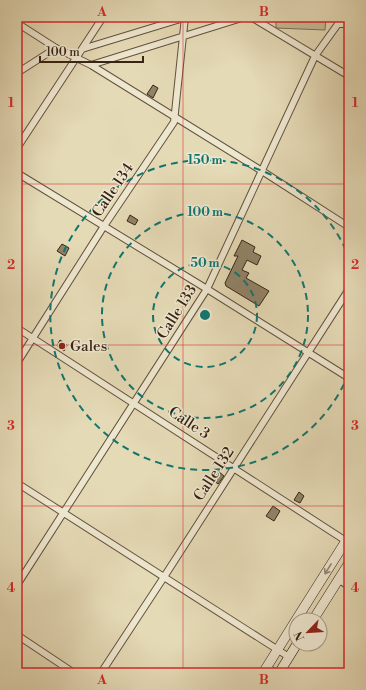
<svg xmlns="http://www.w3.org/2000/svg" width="366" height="690" font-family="'Libre Bodoni',serif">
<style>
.green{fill:#c7bb9a;stroke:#7f7057}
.building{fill:#918368;stroke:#372414}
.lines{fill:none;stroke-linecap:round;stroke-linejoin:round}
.minor-casing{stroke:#62523c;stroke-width:8}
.secondary-casing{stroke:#372414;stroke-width:10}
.minor{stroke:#eee7d0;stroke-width:6}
.secondary{stroke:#eee7d0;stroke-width:9}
.oneway{stroke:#928672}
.grid{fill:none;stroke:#d62828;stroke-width:1;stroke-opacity:0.55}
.ring{fill:none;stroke:#0f766e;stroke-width:2;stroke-dasharray:7 5}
.poi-dot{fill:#8f2418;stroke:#eee7d0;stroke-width:1.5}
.labels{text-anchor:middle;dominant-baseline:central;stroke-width:3;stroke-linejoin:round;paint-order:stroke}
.street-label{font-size:15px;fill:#372414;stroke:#eee7d0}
.poi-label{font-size:15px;fill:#372414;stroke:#eee7d0;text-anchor:start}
.centre{fill:#0f766e;stroke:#eee7d0;stroke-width:2}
.ring-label{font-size:12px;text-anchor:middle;font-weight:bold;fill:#0f766e;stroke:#eee7d0;stroke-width:3;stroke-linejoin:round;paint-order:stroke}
.neatline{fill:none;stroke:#d62828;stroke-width:1.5}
.grid-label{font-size:13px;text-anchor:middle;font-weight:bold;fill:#d62828}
</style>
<rect width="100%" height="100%" fill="#e5dab6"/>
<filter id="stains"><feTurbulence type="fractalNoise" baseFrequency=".005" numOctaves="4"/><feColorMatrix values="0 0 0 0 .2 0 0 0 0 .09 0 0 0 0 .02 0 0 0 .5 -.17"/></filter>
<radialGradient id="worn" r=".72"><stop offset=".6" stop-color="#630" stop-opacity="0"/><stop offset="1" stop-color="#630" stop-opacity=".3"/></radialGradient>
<!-- green -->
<path class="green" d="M276 17H326L325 30 276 28Z"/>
<!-- building -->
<path class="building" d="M153 85 158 88 153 98 147 94Z
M130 215 138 220 135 225 127 221Z
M242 240 255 247 253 252 261 256 257 265 247 260 242 270 249 273 246 278 269 291 259 306 226 286 225 283 238 256H234Z
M62 244 69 248 65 256 57 251Z
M60 340 67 345 64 351 57 346Z
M218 471 224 476 218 484 213 480Z
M299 492 304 496 300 503 294 500Z
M273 506 280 511 274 521 266 516Z"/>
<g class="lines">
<!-- minor casing -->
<g class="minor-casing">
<path id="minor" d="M251 17 349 76
M17 23 56 48 91 65 262 171 349 227
M338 24H349
M82 49 187 17
M91 65 245 17
M17 73 56 48
M17 148 103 17
M17 173 207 289 349 378
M17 328 346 541
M17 363 104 226 174 122 185 17
M17 483 289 657
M339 580 349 586
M17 585 207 289 315 56 343 17
M17 635 74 673
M267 667 276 673
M101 673 164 577 349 289"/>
</g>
<!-- secondary casing -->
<g class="secondary-casing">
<path id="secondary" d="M296 620 349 536
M313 620 349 563
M263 673 296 620
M279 673 297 644"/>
</g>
<!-- minor -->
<use href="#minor" class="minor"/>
<!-- secondary -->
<use href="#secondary" class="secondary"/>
</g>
<!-- one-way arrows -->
<defs><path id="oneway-shaft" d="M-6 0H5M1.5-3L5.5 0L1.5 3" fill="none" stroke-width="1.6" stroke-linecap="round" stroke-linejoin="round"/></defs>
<use class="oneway" href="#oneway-shaft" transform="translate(328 569) rotate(122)"/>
<!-- grid -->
<path class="grid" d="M183 17V673M17 184H349M17 345H349M17 506H349"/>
<!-- distance rings -->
<g class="ring">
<circle cx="205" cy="315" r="52"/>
<circle cx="205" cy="315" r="103"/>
<path d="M349 373A155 155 0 1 1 349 257"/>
</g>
<!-- markers -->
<circle class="poi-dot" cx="62" cy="346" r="4"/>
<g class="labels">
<!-- street labels -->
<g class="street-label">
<text transform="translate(113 190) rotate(-56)">Calle 134</text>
<text transform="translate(177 312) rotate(-58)">Calle 133</text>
<text transform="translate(189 423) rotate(33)">Calle 3</text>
<text transform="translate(214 474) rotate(-57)">Calle 132</text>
</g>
<!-- poi labels -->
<g class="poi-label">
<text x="70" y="346">Gales</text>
</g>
</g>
<circle cx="205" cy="315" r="6" class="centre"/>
<g class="ring-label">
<text x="205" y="164">150 m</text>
<text x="205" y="216">100 m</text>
<text x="205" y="267">50 m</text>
</g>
<!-- margin -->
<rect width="366" height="690" fill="none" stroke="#e5dab6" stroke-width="44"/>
<!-- north arrow -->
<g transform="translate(308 632) rotate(245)"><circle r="19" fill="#eee7d0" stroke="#a59985"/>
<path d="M0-3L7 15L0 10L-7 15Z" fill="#8f2418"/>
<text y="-6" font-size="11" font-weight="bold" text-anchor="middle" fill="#372414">N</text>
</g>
<!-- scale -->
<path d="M40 56v6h103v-6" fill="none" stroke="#372414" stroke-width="2"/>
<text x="46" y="56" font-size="12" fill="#372414" stroke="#eee7d0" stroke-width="3" paint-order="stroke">100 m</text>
<rect x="22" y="22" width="322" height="646" class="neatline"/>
<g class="grid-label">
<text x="102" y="16">A</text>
<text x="264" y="16">B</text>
<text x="11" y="107">1</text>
<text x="355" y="107">1</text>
<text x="11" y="269">2</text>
<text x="355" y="269">2</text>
<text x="11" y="430">3</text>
<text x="355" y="430">3</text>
<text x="11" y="592">4</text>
<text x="355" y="592">4</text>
<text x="102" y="684">A</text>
<text x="264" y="684">B</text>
</g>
<rect width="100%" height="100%" filter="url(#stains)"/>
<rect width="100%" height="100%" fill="url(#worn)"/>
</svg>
